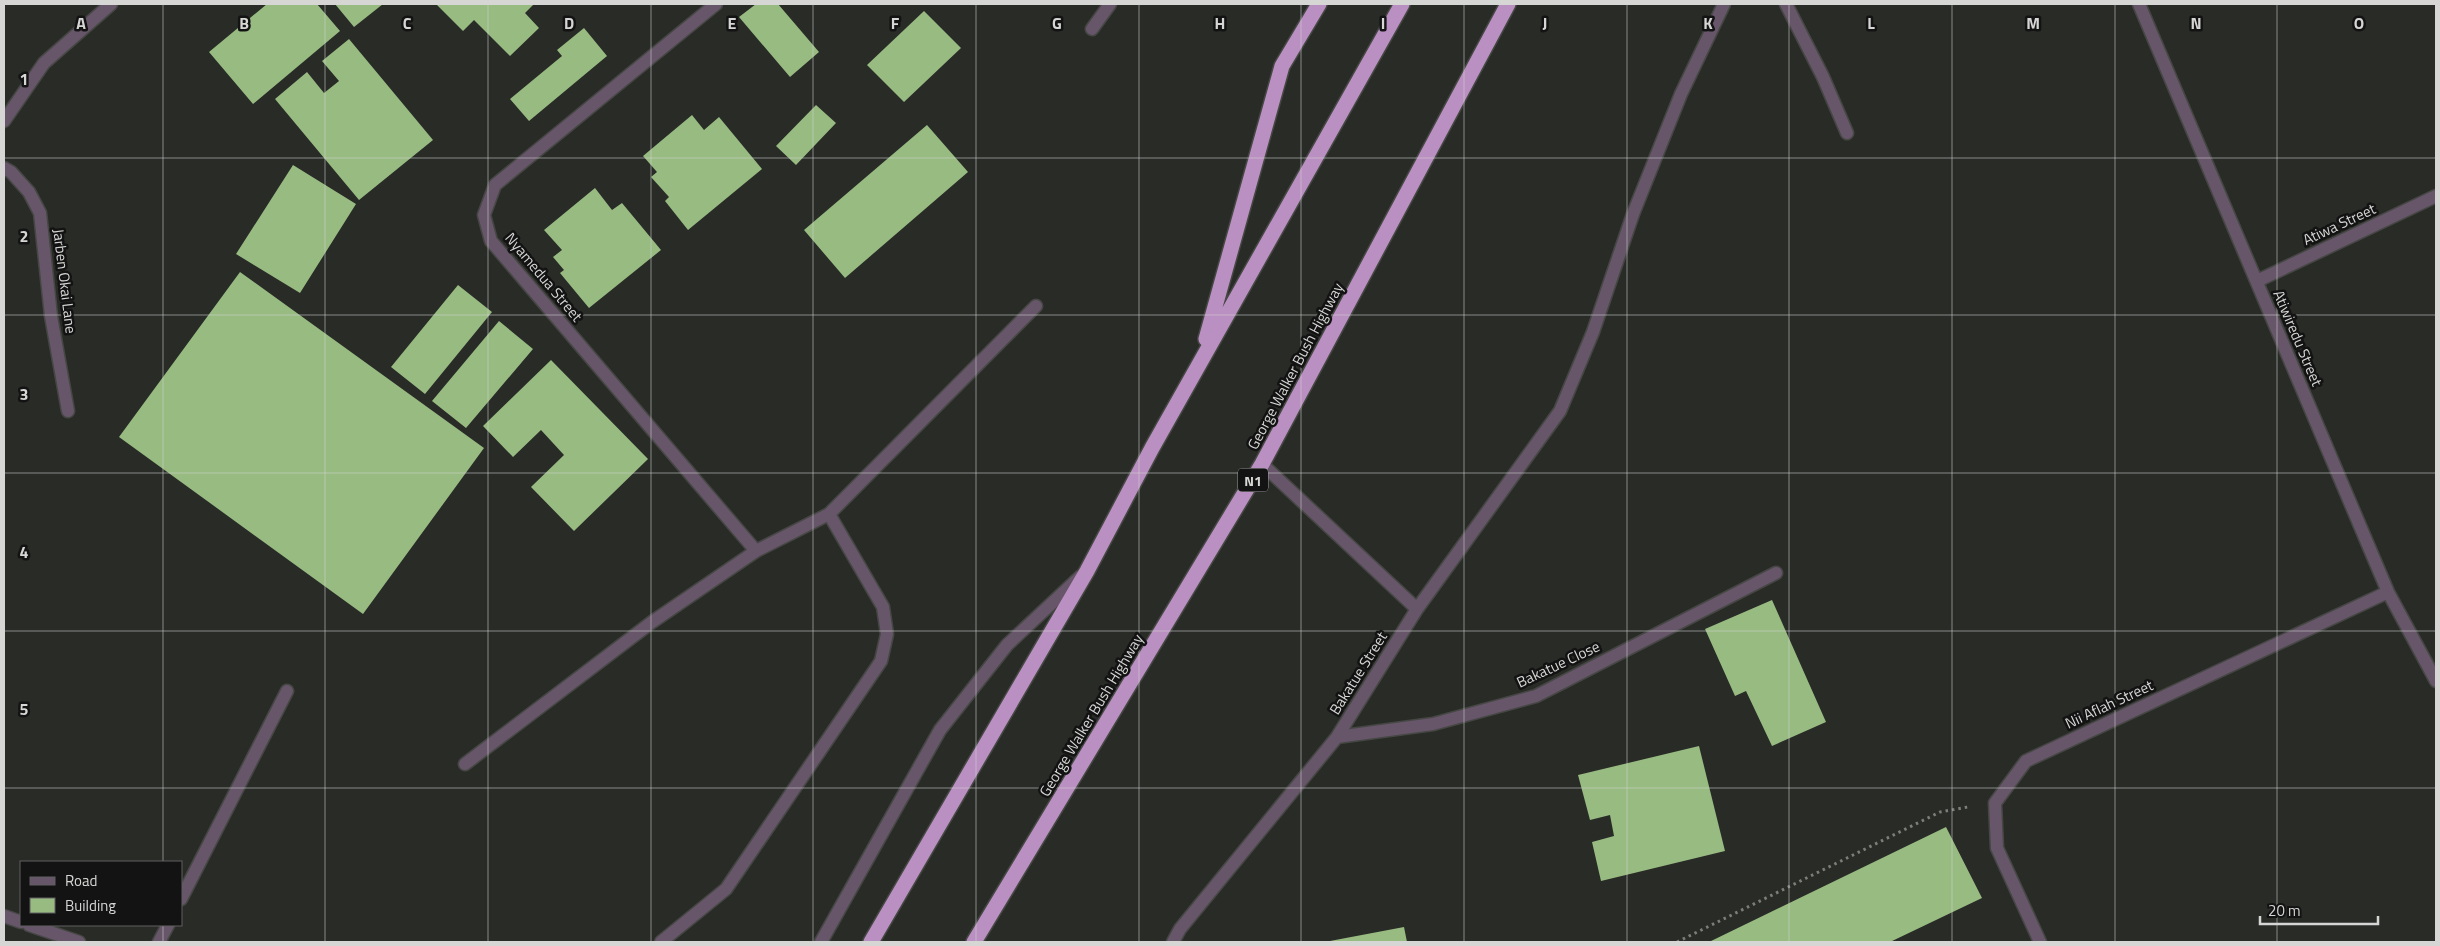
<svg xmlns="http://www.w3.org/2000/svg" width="2440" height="946" font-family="'Titillium Web',sans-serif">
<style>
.building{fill:#98bb82}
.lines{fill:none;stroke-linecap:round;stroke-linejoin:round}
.minor-casing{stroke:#454743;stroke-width:15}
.highway-casing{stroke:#454743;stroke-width:18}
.path{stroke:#7d7e7b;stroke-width:3;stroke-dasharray:2.5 4;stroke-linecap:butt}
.minor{stroke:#67556a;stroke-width:12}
.highway{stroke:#ba8fc1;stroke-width:15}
.grid{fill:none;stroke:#d6d7d5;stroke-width:1;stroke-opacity:0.55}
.labels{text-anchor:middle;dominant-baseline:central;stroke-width:5;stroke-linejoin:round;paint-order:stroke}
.shield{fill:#121312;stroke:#9b9c9a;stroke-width:1}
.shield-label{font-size:14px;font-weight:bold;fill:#d6d7d5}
.street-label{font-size:15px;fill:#d6d7d5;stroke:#121312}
.grid-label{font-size:16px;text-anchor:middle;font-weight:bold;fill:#d6d7d5;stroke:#121312;stroke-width:5;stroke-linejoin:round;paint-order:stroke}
</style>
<rect width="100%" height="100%" fill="#292b27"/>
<!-- building -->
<path class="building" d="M267 4H317L340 31 253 104 209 52Z
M335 4H383L354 27Z
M436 4H534L525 13 539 28 510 56 474 20 463 31Z
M756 4H778L819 52 790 77 739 17Z
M924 11 961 48 904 102 867 65Z
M584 28 607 56 529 121 510 99 562 56 557 50Z
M349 39 433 140 359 200 275 99 307 72 324 93 339 81 322 61Z
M816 105 836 123 796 165 776 146Z
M692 115 704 130 719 117 762 169 688 230 665 201 669 197 651 177 657 172 643 156Z
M927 125 968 172 845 278 804 230Z
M293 165 356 204 300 293 236 254Z
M595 188 612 210 622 203 661 250 589 308 560 273 564 270 553 257 562 250 544 230Z
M240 272 484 448 363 614 119 437Z
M458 285 492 312 425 394 391 367Z
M499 321 533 349 466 428 432 401Z
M551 360 648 459 574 531 531 487 564 455 541 430 513 457 483 426Z
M1772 600 1826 722 1772 746 1746 691 1735 696 1705 629Z
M1699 746 1725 851 1601 881 1592 842 1614 836 1610 815 1590 820 1578 775Z
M1946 827 1982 898 1890 942H1709Z
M1404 927 1407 942H1330V941Z"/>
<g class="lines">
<!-- minor casing -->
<g class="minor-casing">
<path id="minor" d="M716 4 495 185 484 215 491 241 756 551
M1786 4 1823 77 1847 133
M2139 4 2388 592 2436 681
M1092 29 1110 4
M4 121 44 63 111 4
M4 168 11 172 29 192 40 213 51 316 68 411
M2257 281 2436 196
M1262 464 1417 609
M1337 737 1433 724 1536 696 1776 573
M465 764 652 622 756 551 829 514 1036 306
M181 899 287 691
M4 916 21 922
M29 925 79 942
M159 942 168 925
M661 942 726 889 881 661 887 634 883 607 829 514
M821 942 940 730 1007 645 1081 576
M1173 942 1180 929 1337 737 1417 609 1560 411 1593 332 1633 214 1681 94 1724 4
M2040 942 1997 848 1995 803 2026 761 2388 592"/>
</g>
<!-- highway casing -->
<g class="highway-casing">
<path id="highway" d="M1206 339 1282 66 1319 4
M871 942 1087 571 1152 448 1402 4
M974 942 1262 464 1508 4"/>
</g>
<!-- path -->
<path class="path" d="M1677 942 1940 812 1968 807"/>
<!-- minor -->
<use href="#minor" class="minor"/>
<!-- highway -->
<use href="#highway" class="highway"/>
</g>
<!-- grid -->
<path class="grid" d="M163 4V862M325 4V942M488 4V942M651 4V942M813 4V942M976 4V942M1139 4V942M1301 4V942M1464 4V942M1627 4V942M1789 4V942M1952 4V942M2115 4V942M2277 4V942M4 158H2436M4 315H2436M4 473H2436M4 631H2436M4 788H2436M163 925V942"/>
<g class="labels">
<!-- shield labels -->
<rect class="shield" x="1238" y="468.5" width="30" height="23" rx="4"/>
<g class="shield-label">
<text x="1253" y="480">N1</text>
</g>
<!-- street labels -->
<g class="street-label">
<text transform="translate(2339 224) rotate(-25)">Atiwa Street</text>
<text transform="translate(544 277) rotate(50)">Nyamedua Street</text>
<text transform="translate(65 281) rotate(83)">Jarben Okai Lane</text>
<text transform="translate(2298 338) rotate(67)">Atiwiredu Street</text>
<text transform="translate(1295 366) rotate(-62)">George Walker Bush Highway</text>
<text transform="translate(1558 664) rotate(-25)">Bakatue Close</text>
<text transform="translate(1358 673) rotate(-58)">Bakatue Street</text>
<text transform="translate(2109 704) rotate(-25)">Nii Aflah Street</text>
<text transform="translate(1091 715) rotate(-59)">George Walker Bush Highway</text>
</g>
</g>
<g class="grid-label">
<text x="81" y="29">A</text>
<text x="244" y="29">B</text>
<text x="407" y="29">C</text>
<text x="569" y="29">D</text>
<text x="732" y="29">E</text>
<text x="895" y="29">F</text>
<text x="1057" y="29">G</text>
<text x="1220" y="29">H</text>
<text x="1383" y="29">I</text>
<text x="1545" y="29">J</text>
<text x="1708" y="29">K</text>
<text x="1871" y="29">L</text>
<text x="2033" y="29">M</text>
<text x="2196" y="29">N</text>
<text x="2359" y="29">O</text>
<text x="24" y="85">1</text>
<text x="24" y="242">2</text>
<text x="24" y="400">3</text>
<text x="24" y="558">4</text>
<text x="24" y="715">5</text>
</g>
<!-- border -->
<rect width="2440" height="946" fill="none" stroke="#d6d7d5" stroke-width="10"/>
<!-- legend -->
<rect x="20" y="861" width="162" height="65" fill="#121312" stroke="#606160"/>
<rect x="30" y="877" width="25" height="8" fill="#67556a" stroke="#606160"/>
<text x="65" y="886" font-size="15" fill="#d6d7d5">Road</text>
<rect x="30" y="898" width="25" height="15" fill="#98bb82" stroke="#606160"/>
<text x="65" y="911" font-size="15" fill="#d6d7d5">Building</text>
<!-- scale -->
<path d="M2260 916v8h118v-8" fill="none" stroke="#d6d7d5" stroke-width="2.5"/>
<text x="2268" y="916" font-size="15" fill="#d6d7d5" stroke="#121312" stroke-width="4" paint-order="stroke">20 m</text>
</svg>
